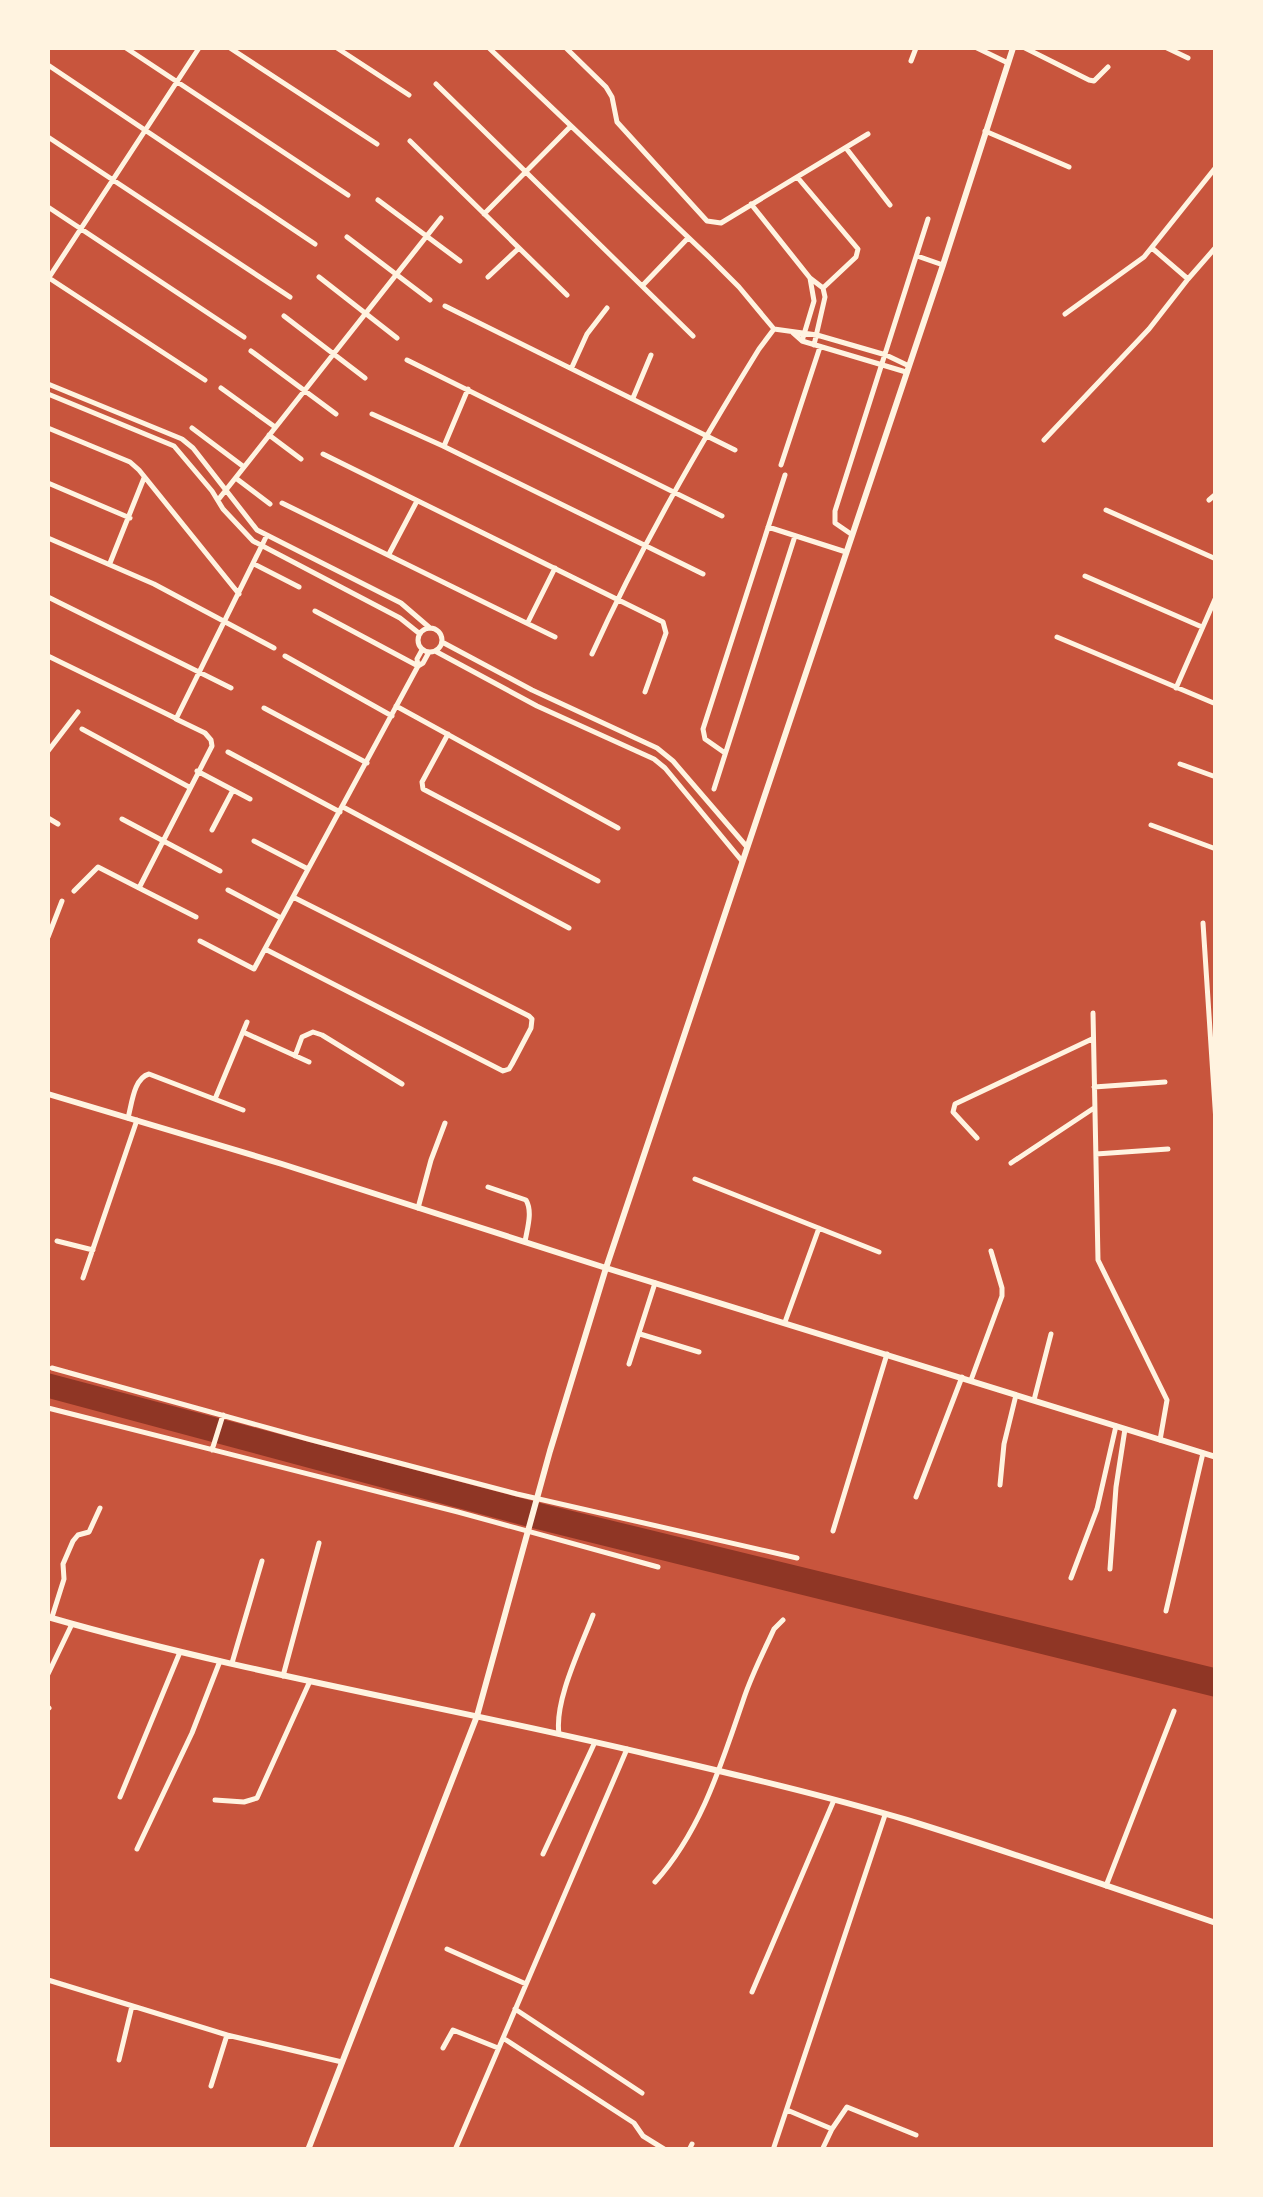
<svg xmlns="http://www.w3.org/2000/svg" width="1263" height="2197" font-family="'IBM Plex Sans',sans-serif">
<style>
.water{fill:#8f3625}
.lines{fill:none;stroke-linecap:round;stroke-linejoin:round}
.minor{stroke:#fff3e0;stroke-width:5}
.tertiary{stroke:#fff3e0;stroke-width:6}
.secondary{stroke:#fff3e0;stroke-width:6}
</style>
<rect width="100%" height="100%" fill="#c8553d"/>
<!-- water -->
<path class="water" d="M48 1373 544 1504 1215 1668V1697L536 1529 48 1398Z"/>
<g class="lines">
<!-- minor -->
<path class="minor" d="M126 48 348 195
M230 48 377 144
M337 48 409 95
M489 48 710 258 739 287 774 329 817 335 886 355 909 366
M566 48 606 87 612 97 617 122 707 221 721 223 868 134
M977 48 1008 63
M1025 48 1089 80 1094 81 1108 67
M1167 48 1188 58
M911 61 916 48
M48 65 315 244
M436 84 693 336
M985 131 1069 167
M48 137 290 297
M410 141 567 295
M846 148 890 205
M798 178 858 249 856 257 823 288
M378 200 460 261
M751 204 810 278 823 288 825 297 814 345
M48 207 244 337
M484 214 570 127
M347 237 430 300
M1152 248 1188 279
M917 256 943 265
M319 277 397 338
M488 277 519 248
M49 278 205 380
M48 279 199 48
M643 285 688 238
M445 306 735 450
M1065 314 1144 257 1216 167
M284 316 365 378
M793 333 802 341 906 372
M802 341 814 301 810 278
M251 351 336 414
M407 360 722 516
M572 367 587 334 607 308
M48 384 182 439 193 448 257 530 401 603 430 628
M221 388 275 427
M48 394 174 446 212 491 223 509 253 541 400 618 420 634
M633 398 651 355
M372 414 443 446 703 574
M48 428 130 462 139 470 239 594
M192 428 244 467
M269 435 301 459
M1044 440 1149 329 1188 279 1216 247
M444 446 468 389
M323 454 663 622 666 633 645 692
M781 465 820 347
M237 479 270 504
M48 483 130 518
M218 500 441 218
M1209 500 1216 494
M282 503 555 637
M1106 510 1216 559
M768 527 846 552
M851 534 835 523V511L928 219
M48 538 154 584 274 648
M389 554 417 501
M110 563 144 478
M254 564 299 587
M1085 576 1202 627
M48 597 231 688
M528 622 555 568
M418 640a12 12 0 1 1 24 0a12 12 0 1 1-24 0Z
M1057 637 1216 704
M442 642 532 690 657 748 673 761 747 847
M422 650 417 659 418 666 423 663 429 652
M435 651 537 706 654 759 665 768 742 861
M592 654C640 548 698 448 759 349L774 329
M48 656 175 718
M285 656 392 716
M1176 688 1216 597
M396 706 618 828
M264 708 367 763
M82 729 189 787
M448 734 422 782 423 789 598 881
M48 751 78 712
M228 752 340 812
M725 753 705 739 703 729 785 475
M1180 764 1216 777
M197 771 250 799
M714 789 795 536
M343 807 569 928
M48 818 58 824
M122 819 220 871
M1151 825 1216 849
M212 830 233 790
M254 841 308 869
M228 890 281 918
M74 891 98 867 139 888
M196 917 139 888 212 746 211 740 205 733 176 719 267 535
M1203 923 1216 1122
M48 937 62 901
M200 941 254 969 418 666 315 611
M265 949 503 1071 509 1069 512 1064 531 1028 532 1019 529 1016 293 897
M1093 1013 1098 1260 1167 1400 1160 1440
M243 1032 309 1062
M295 1056 302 1037 313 1032 322 1035 402 1084
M1094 1087 1165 1082
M215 1099 247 1022
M128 1118C132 1103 134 1078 149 1074L243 1110
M977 1138 953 1112 955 1104 1092 1039
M1096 1154 1168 1149
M1011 1163 1094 1108
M695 1179 879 1252
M488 1187 526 1200C533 1212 527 1229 525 1242
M418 1208 431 1160 445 1123
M57 1241 93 1250
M83 1278 137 1120
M785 1322 819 1228
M640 1334 699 1352
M629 1364 655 1283
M52 1368 308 1439 517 1494 797 1558
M971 1380 1002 1296V1288L991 1251
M1034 1400 1051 1334
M48 1408 458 1512 658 1567
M212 1450 223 1415
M1000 1485 1004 1444 1016 1395
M916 1497 962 1377
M833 1531 887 1354
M1110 1569 1116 1487 1125 1429
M1071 1578 1097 1509 1116 1426
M1166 1611 1203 1453
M52 1617 64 1579 63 1564 73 1541 78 1535 89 1532 100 1508
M232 1663 262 1561
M48 1674 72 1624
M283 1676 319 1543
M48 1707 49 1708
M559 1734C554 1701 581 1647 593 1615
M120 1797 180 1652
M215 1800 244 1802 257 1798 310 1681
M137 1849 192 1733 220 1661
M543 1854 595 1742
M655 1882C701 1831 721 1765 743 1701 751 1676 763 1653 774 1629L783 1620
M1106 1886 1174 1711
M447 1949 526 1984
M48 1980 227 2035 342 2062
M752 1992 834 1800
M515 2009 642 2093
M503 2038 634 2123 643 2136 664 2149
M443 2048 453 2030 498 2048
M119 2060 132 2006
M211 2086 227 2035
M787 2110 832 2129 822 2150
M832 2129 847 2107 916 2135
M455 2150 627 1749
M689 2150 692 2144
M773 2150 885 1815"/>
<!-- tertiary -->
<path class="tertiary" d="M48 1617C246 1674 450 1707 651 1755 737 1775 823 1795 907 1820 1011 1852 1113 1888 1216 1923"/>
<!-- secondary -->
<path class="secondary" d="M48 1094 282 1164 606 1268 1216 1457
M308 2150 477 1716 550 1451 606 1268 943 265 1013 48"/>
</g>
<!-- border -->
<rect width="1263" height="2197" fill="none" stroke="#fff3e0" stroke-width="100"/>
</svg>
